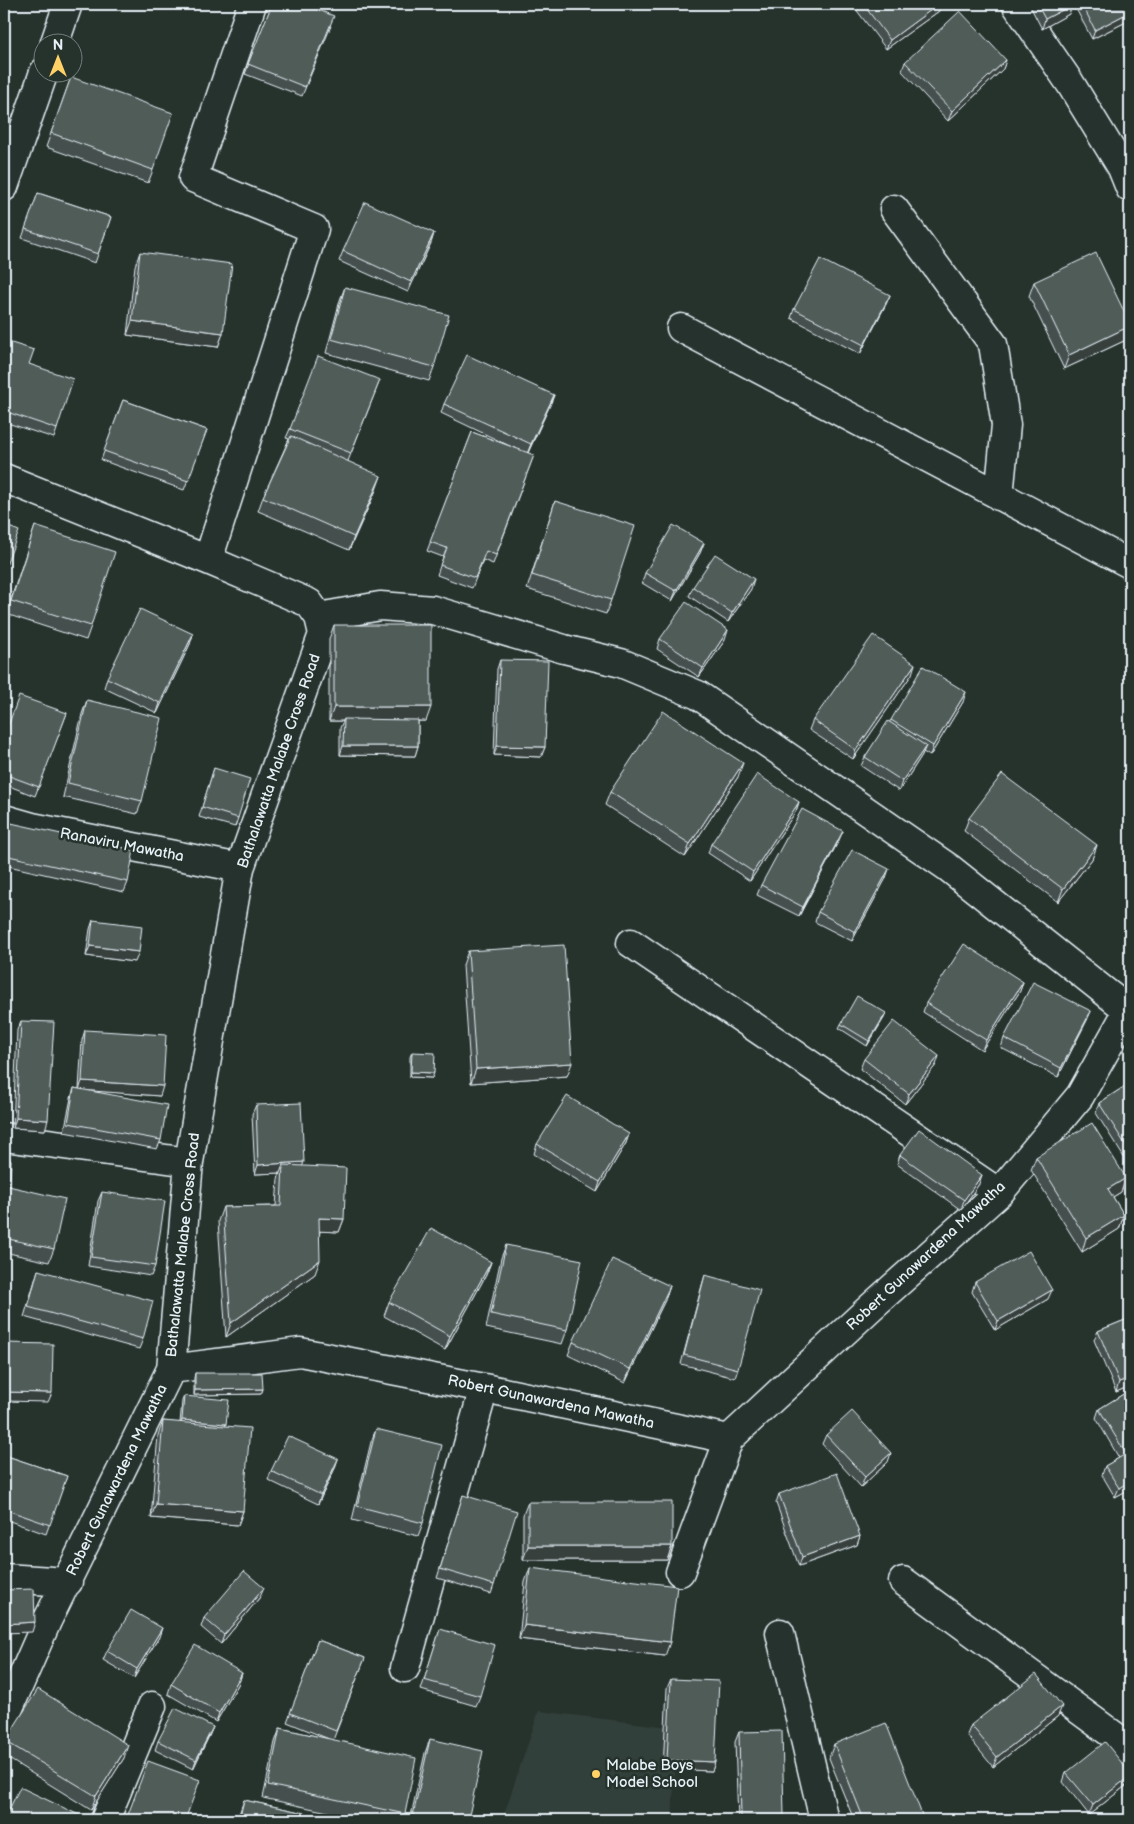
<svg xmlns="http://www.w3.org/2000/svg" width="1134" height="1824" font-family="'Balsamiq Sans',sans-serif">
<style>
.built{fill:#333f3a}
.lines{fill:none;stroke-linecap:round;stroke-linejoin:round}
.minor-casing{stroke:#e8f1f8;stroke-width:31}
.minor{stroke:#26332d;stroke-width:28}
.wall{fill:#454f4d;stroke:#e8f1f8}
.shaded-wall{fill:#38403e;stroke:#e8f1f8}
.building{fill:#505c59;stroke:#e8f1f8}
.poi-dot{fill:#ffd166;stroke:#26332d;stroke-width:2}
.labels{text-anchor:middle;dominant-baseline:central;stroke-width:5;stroke-linejoin:round;paint-order:stroke}
.street-label{font-size:15px;fill:#e8f1f8;stroke:#26332d}
.poi-label{font-size:15px;fill:#e8f1f8;stroke:#26332d;text-anchor:start}
</style>
<rect width="100%" height="100%" fill="#26332d"/>
<filter id="ink" filterUnits="userSpaceOnUse"><feTurbulence type="fractalNoise" baseFrequency=".02" numOctaves="2"/><feDisplacementMap in="SourceGraphic" scale="10" xChannelSelector="R" yChannelSelector="G"/><feConvolveMatrix kernelMatrix="1 2 1 2 8 2 1 2 1" color-interpolation-filters="sRGB"/></filter>
<g filter="url(#ink)">
<!-- built -->
<path class="built" d="M539 1711 677 1728 672 1820H502Z"/>
<g class="lines">
<!-- minor casing -->
<g class="minor-casing">
<path id="minor" d="M1016 4 1070 83 1122 168 1130 188
M55 42 68 4
M4 187 44 72
M894 209 993 344 1006 425 999 496
M681 328 1130 564
M4 478 208 560 309 603 319 617 323 634 240 868 189 1162 171 1369 47 1621 4 1719
M208 560 314 229 193 178 252 4
M319 617 380 606 433 610 564 649 621 663 698 695 949 868 1128 1010
M4 819 32 827 240 868
M631 943 999 1193
M4 1137 189 1162
M171 1369 300 1352 484 1388 729 1439 870 1308 999 1193 1080 1096 1130 1007
M680 1572 729 1439
M4 1578 68 1582
M903 1581 1116 1737 1130 1773
M780 1633 824 1820
M405 1668 484 1388
M105 1820 152 1706"/>
</g>
<!-- minor -->
<use href="#minor" class="minor"/>
</g>
<!-- wall -->
<path class="wall" d="M272 4 331 26 302 96 245 74Z
M343 4H365L362 11Z
M852 4H941L939 11 886 49Z
M1029 4H1071L1072 5 1069 14 1042 29Z
M1075 4H1128L1130 8V15L1128 21 1092 39 1074 5Z
M1006 60 1003 69 948 121 902 71 905 62Z
M71 77 153 170 148 183 46 147Z
M38 193 111 217 95 263 22 238Z
M434 233 431 243 408 292 339 261 343 251Z
M140 252 223 333 218 347 127 335 135 266Z
M1034 282 1126 340 1064 369 1029 296Z
M345 287 434 367 429 381 326 353 340 300Z
M890 295 886 304 860 354 791 318 794 309Z
M4 344 29 364 57 429 54 438 4 422Z
M380 380 348 461 376 490 349 550 258 511 263 497 289 439 286 438 290 429Z
M554 395 550 405 528 453 534 455 493 564 483 560 472 588 437 575 443 557 427 551 472 432 514 448 441 413 444 404Z
M123 400 207 430 184 490 101 460Z
M555 501 611 600 606 614 527 589Z
M35 526 91 626 86 640 6 614Z
M704 543 700 553 672 601 642 583 645 573Z
M693 587 751 589 728 622 689 596Z
M334 625 426 721H418V746L415 756 340 755V728L343 721H329V639Z
M193 634 190 644 157 713 104 688 107 678Z
M660 639 725 640 699 677 657 649Z
M500 660 545 747 541 757 494 755 497 669Z
M912 674 853 759 809 730 813 720Z
M87 700 142 801 137 814 63 797 82 714Z
M963 702 930 756 923 752 922 755 899 791 861 766 865 757 891 720Z
M67 713 35 796 4 784V737Z
M214 768 238 818 235 827 199 817Z
M738 777 685 857 605 805 610 792Z
M799 802 796 811 750 881 708 853 711 844Z
M969 818 1097 845 1092 859 1058 902 964 831Z
M11 823 128 882 124 892 4 865V850L8 832Z
M839 840 799 916 757 895 761 885Z
M886 878 852 941 815 922 818 912Z
M93 920 135 962 86 956 90 929Z
M468 951 567 1076 471 1083 463 965Z
M1023 982 1020 991 982 1050 923 1012 926 1003Z
M1091 1011 1087 1020 1058 1077 1001 1048 1004 1038Z
M886 1013 884 1018 867 1046 839 1028 841 1024Z
M21 1021 45 1130 13 1128 17 1030Z
M85 1030 160 1096 85 1090 161 1140 157 1149 64 1132 71 1098 74 1088 79 1089 82 1040Z
M412 1052 432 1078 410 1077V1057Z
M864 1059 936 1065 905 1104 860 1069Z
M1130 1083V1167L1096 1113 1099 1103Z
M256 1105 302 1166 344 1219 339 1232 320 1231 315 1274 226 1337 218 1221 223 1207 276 1206 278 1179 280 1173 255 1174 252 1114Z
M629 1134 626 1143 597 1192 534 1154 537 1144Z
M900 1155 979 1184 961 1210 897 1164Z
M1036 1157 1126 1178 1121 1192 1113 1197 1124 1215 1119 1229 1082 1252 1031 1170Z
M4 1160 8 1186 54 1249 49 1262 4 1252Z
M102 1192 155 1266 151 1276 88 1266 98 1201Z
M1130 1196V1204L1128 1201Z
M506 1245 567 1330 562 1344 486 1328 501 1258Z
M491 1262 486 1275 445 1350 384 1316 389 1302Z
M38 1270 143 1339 139 1349 24 1317Z
M705 1275 738 1369 735 1378 681 1364 702 1285Z
M975 1282 1048 1299 995 1330 972 1292Z
M670 1286 665 1300 625 1383 568 1355 573 1342Z
M1130 1318V1386L1116 1392 1094 1340 1098 1331Z
M195 1373 263 1389 261 1394 194 1395V1378Z
M1130 1390V1489L1115 1497 1102 1475 1105 1466 1119 1458 1096 1418 1099 1409Z
M184 1396 225 1426 243 1511 238 1525 151 1518 158 1435 163 1421 180 1423 182 1401Z
M376 1429 423 1523 418 1536 352 1520 371 1442Z
M826 1435 888 1462 861 1487 822 1444Z
M4 1455 67 1476 46 1534 4 1519Z
M335 1468 318 1504 268 1480 271 1471Z
M779 1494 860 1536 857 1545 799 1566 776 1503Z
M463 1495 494 1585 491 1594 437 1578Z
M528 1502 672 1546 667 1560H523V1515Z
M530 1568 665 1656 519 1639 525 1582Z
M260 1597 221 1644 201 1627 204 1618Z
M440 1629 480 1696 476 1706 421 1690Z
M159 1637 134 1678 103 1660 107 1651Z
M318 1640 365 1658 333 1740 405 1814 402 1820H365L263 1798 275 1742 280 1728 329 1739 287 1722Z
M242 1673 239 1683 216 1722 168 1694 171 1684Z
M671 1679 715 1762 712 1771 663 1769 667 1688Z
M1058 1716 993 1767 967 1735 971 1725Z
M213 1727 209 1736 193 1769 155 1750 158 1741Z
M739 1732 782 1820H738L735 1742Z
M430 1739 468 1820H410L425 1753Z
M5 1741 124 1758 91 1810 4 1756V1745Z
M834 1744 924 1820H854L829 1758Z
M1066 1773H1130V1779L1128 1784 1089 1815 1063 1782Z
M244 1800 337 1820H237Z"/>
<!-- shaded-wall -->
<path class="shaded-wall" d="M939 4H941L939 11 886 49 890 40Z
M1072 5 1069 14 1042 29 1045 19Z
M1130 12V15L1128 21 1092 39 1095 30Z
M1006 60 1003 69 948 121 952 111Z
M434 233 431 243 408 292 411 282Z
M890 295 886 304 860 354 864 345Z
M132 321 223 333 218 347 127 335Z
M1130 326 1126 340 1064 369 1069 355Z
M554 395 550 405 527 454 531 444Z
M381 476 376 490 349 550 354 537Z
M704 543 700 553 672 601 676 591Z
M754 579 751 589 728 622 732 613Z
M728 630 725 640 699 677 703 668Z
M193 634 190 644 157 713 160 703Z
M915 664 912 674 853 759 856 750Z
M966 692 963 702 930 756 933 746Z
M334 707H431L426 721H344V719L343 721H329Z
M343 746H418L415 756 340 755Z
M497 746 545 747 541 757 494 755Z
M926 746 922 755 899 791 902 781Z
M743 763 738 777 685 857 690 844Z
M799 802 796 811 750 881 753 872Z
M843 831 839 840 799 916 803 907Z
M1097 845 1092 859 1058 902 1063 889Z
M889 869 886 878 852 941 855 932Z
M90 946 139 952 135 962 86 956Z
M1023 982 1020 991 982 1050 986 1040Z
M1091 1011 1087 1020 1058 1077 1061 1068Z
M886 1013 884 1018 867 1046 869 1041Z
M939 1056 936 1065 905 1104 909 1094Z
M572 1063 567 1076 471 1083 476 1069Z
M411 1072 434 1073 432 1078 410 1077Z
M82 1081 163 1086 160 1096 79 1090Z
M16 1118 48 1120 45 1130 13 1128Z
M629 1134 626 1143 597 1192 600 1182Z
M304 1162 300 1172 283 1165 280 1173 255 1174 258 1165Z
M982 1175 979 1184 961 1210 964 1200Z
M1126 1178 1121 1192 1103 1203 1108 1189Z
M4 1183H10L8 1188H4Z
M1124 1215 1119 1229 1082 1252 1086 1238Z
M319 1218 344 1219 339 1232 314 1231Z
M320 1260 315 1274 226 1337 231 1323Z
M491 1262 486 1275 445 1350 450 1336Z
M670 1286 665 1300 625 1383 630 1369Z
M1052 1290 1048 1299 995 1330 998 1321Z
M1130 1378V1386L1116 1392 1119 1382Z
M263 1389 261 1394 194 1395 195 1390Z
M4 1392 52 1393 48 1402 4 1401Z
M182 1420 226 1424 225 1428 180 1425Z
M891 1453 888 1462 861 1487 865 1477Z
M338 1459 335 1468 318 1504 321 1495Z
M1130 1481V1489L1115 1497 1119 1488Z
M156 1504 243 1511 238 1525 151 1518Z
M860 1536 857 1545 799 1566 802 1557Z
M528 1546H672L667 1560H523Z
M264 1588 260 1597 221 1644 224 1635Z
M35 1622 32 1632 4 1633V1624Z
M524 1625 670 1642 665 1656 519 1639Z
M162 1628 159 1637 134 1678 137 1669Z
M242 1673 239 1683 216 1722 219 1713Z
M1062 1706 1058 1716 993 1767 997 1757Z
M213 1727 209 1736 193 1769 196 1760Z
M128 1745 124 1758 91 1810 96 1796Z
M667 1760 715 1762 712 1771 663 1769Z
M1130 1776V1779L1128 1784 1089 1815 1093 1805Z
M784 1816 782 1820H740L741 1817Z"/>
<!-- building -->
<path class="building" d="M272 4H303L334 16 305 87 248 64Z
M863 4H939L890 40Z
M1037 4H1071L1072 5 1045 19Z
M1082 4H1128L1130 8V12L1095 30Z
M960 11 1006 60 952 111 905 62Z
M71 77 173 113 153 170 51 133Z
M38 193 111 217 98 254 25 229Z
M365 202 434 233 411 282 343 251Z
M140 252 232 264 223 333 132 321Z
M1096 253 1130 324V326L1069 355 1034 282Z
M820 259 890 295 864 345 794 309Z
M345 287 449 315 434 367 331 339Z
M5 341 34 350 29 364 73 379 57 429 4 411V344Z
M467 355 554 395 531 444 444 404Z
M318 356 380 380 351 453 290 429Z
M123 400 207 430 188 481 104 451Z
M472 432 534 455 496 555 486 551 475 578 440 565 447 548 430 542Z
M291 436 381 476 354 537 263 497Z
M555 501 635 526 611 600 532 575Z
M4 525 19 531 4 571Z
M673 525 704 543 676 591 645 573Z
M35 526 115 552 91 626 11 601Z
M715 554 754 579 732 613 693 587Z
M686 602 728 630 703 668 660 639Z
M140 609 193 634 160 703 107 678Z
M334 625H431V707H334Z
M873 635 915 664 856 750 813 720Z
M500 660 548 661 545 747 497 746Z
M923 666 966 692 933 746 891 720Z
M19 696 67 713 39 787 4 774V737Z
M87 700 162 718 142 801 68 783Z
M663 711 743 763 690 844 610 792Z
M344 719 418 720V746H343Z
M888 721 926 746 902 781 865 757Z
M214 768 250 779 238 818 202 807Z
M757 774 799 802 753 872 711 844Z
M1002 774 1097 845 1063 889 969 818Z
M802 809 843 831 803 907 761 885Z
M11 823 134 850 128 882 4 855Z
M852 850 889 869 855 932 818 912Z
M93 920 142 926 139 952 90 946Z
M964 944 1023 982 986 1040 926 1003Z
M564 945 572 1063 476 1069 468 951Z
M1033 982 1091 1011 1061 1068 1004 1038Z
M857 996 886 1013 869 1041 841 1024Z
M21 1021 54 1022 48 1120 16 1118Z
M894 1021 939 1056 909 1094 864 1059Z
M4 1027H6V1109H4Z
M85 1030 166 1035 163 1086 82 1081Z
M412 1052 435 1053 434 1073 411 1072Z
M1130 1083V1152L1099 1103Z
M74 1088 167 1105 161 1140 68 1123Z
M567 1096 629 1134 600 1182 537 1144Z
M301 1103 304 1162 258 1165 256 1105Z
M1092 1123 1126 1178 1108 1189 1124 1215 1086 1238 1036 1157Z
M919 1129 982 1175 964 1200 900 1155Z
M4 1160H11L10 1183H4Z
M283 1165 346 1168 344 1219 319 1218 320 1260 231 1323 223 1207 281 1206Z
M4 1185 65 1199 54 1249 4 1238Z
M102 1192 165 1201 155 1266 91 1257Z
M431 1228 491 1262 450 1336 389 1302Z
M506 1245 582 1260 567 1330 491 1314Z
M1029 1251 1052 1290 998 1321 975 1282Z
M612 1259 670 1286 630 1369 573 1342Z
M38 1270 153 1301 143 1339 28 1307Z
M705 1275 760 1290 738 1369 684 1355Z
M1130 1318V1378L1119 1382 1098 1331Z
M4 1343 53 1344 52 1393 4 1392Z
M195 1373H262L263 1389 195 1390Z
M1130 1390V1481L1119 1488 1105 1466 1126 1454 1099 1409Z
M184 1396 229 1400 226 1424 182 1420Z
M852 1411 891 1453 865 1477 826 1435Z
M4 1416 10 1418 4 1431Z
M163 1421 250 1428 243 1511 156 1504Z
M376 1429 442 1445 423 1523 357 1506Z
M288 1436 338 1459 321 1495 271 1471Z
M4 1455 67 1476 50 1525 4 1509Z
M837 1473 860 1536 802 1557 779 1494Z
M463 1495 517 1511 494 1585 440 1569Z
M528 1502H672V1546H528Z
M530 1568 677 1586 670 1642 524 1625Z
M244 1571 264 1588 224 1635 204 1618Z
M34 1589 35 1622 4 1624V1590Z
M131 1610 162 1628 137 1669 107 1651Z
M440 1629 495 1645 480 1696 424 1680Z
M318 1640 365 1658 336 1731 290 1713Z
M195 1645 242 1673 219 1713 171 1684Z
M1036 1674 1062 1706 997 1757 971 1725Z
M671 1679 719 1681 715 1762 667 1760Z
M38 1689 128 1745 96 1796 5 1741Z
M175 1708 213 1727 196 1760 158 1741Z
M886 1723 924 1820H864L834 1744Z
M280 1728 416 1758 405 1814 268 1785Z
M782 1731 784 1816 741 1817 739 1732Z
M430 1739 483 1751 468 1820H412Z
M1105 1742 1130 1773V1776L1093 1805 1066 1773Z
M148 1761 200 1780 185 1820H126Z
M20 1787 81 1816 79 1820H4Z
M244 1800 337 1820H239Z"/>
</g>
<!-- markers -->
<circle class="poi-dot" cx="596" cy="1774" r="5"/>
<g class="labels">
<!-- street labels -->
<g class="street-label">
<text transform="translate(279 761) rotate(-71)">Bathalawatta Malabe Cross Road</text>
<text transform="translate(122 845) rotate(11)">Ranaviru Mawatha</text>
<text transform="translate(183 1245) rotate(-84)">Bathalawatta Malabe Cross Road</text>
<text transform="translate(926 1256) rotate(-43)">Robert Gunawardena Mawatha</text>
<text transform="translate(551 1402) rotate(12)">Robert Gunawardena Mawatha</text>
<text transform="translate(117 1480) rotate(-64)">Robert Gunawardena Mawatha</text>
</g>
<!-- poi labels -->
<g class="poi-label">
<text x="606" y="1765">Malabe Boys<tspan x="606" dy="17">Model School</tspan></text>
</g>
</g>
<!-- margin -->
<rect width="1134" height="1824" fill="none" stroke="#26332d" stroke-width="20"/>
<rect x="10" y="10" width="1114" height="1804" fill="none" stroke="#e8f1f8" stroke-width="2" filter="url(#ink)"/>
<!-- north arrow -->
<g transform="translate(58 58)"><circle r="24" fill="#26332d" stroke="#747f7e"/>
<path d="M0-4L9 19L0 12L-9 19Z" fill="#ffd166"/>
<text y="-8" font-size="14" font-weight="bold" text-anchor="middle" fill="#e8f1f8">N</text>
</g>
</svg>
